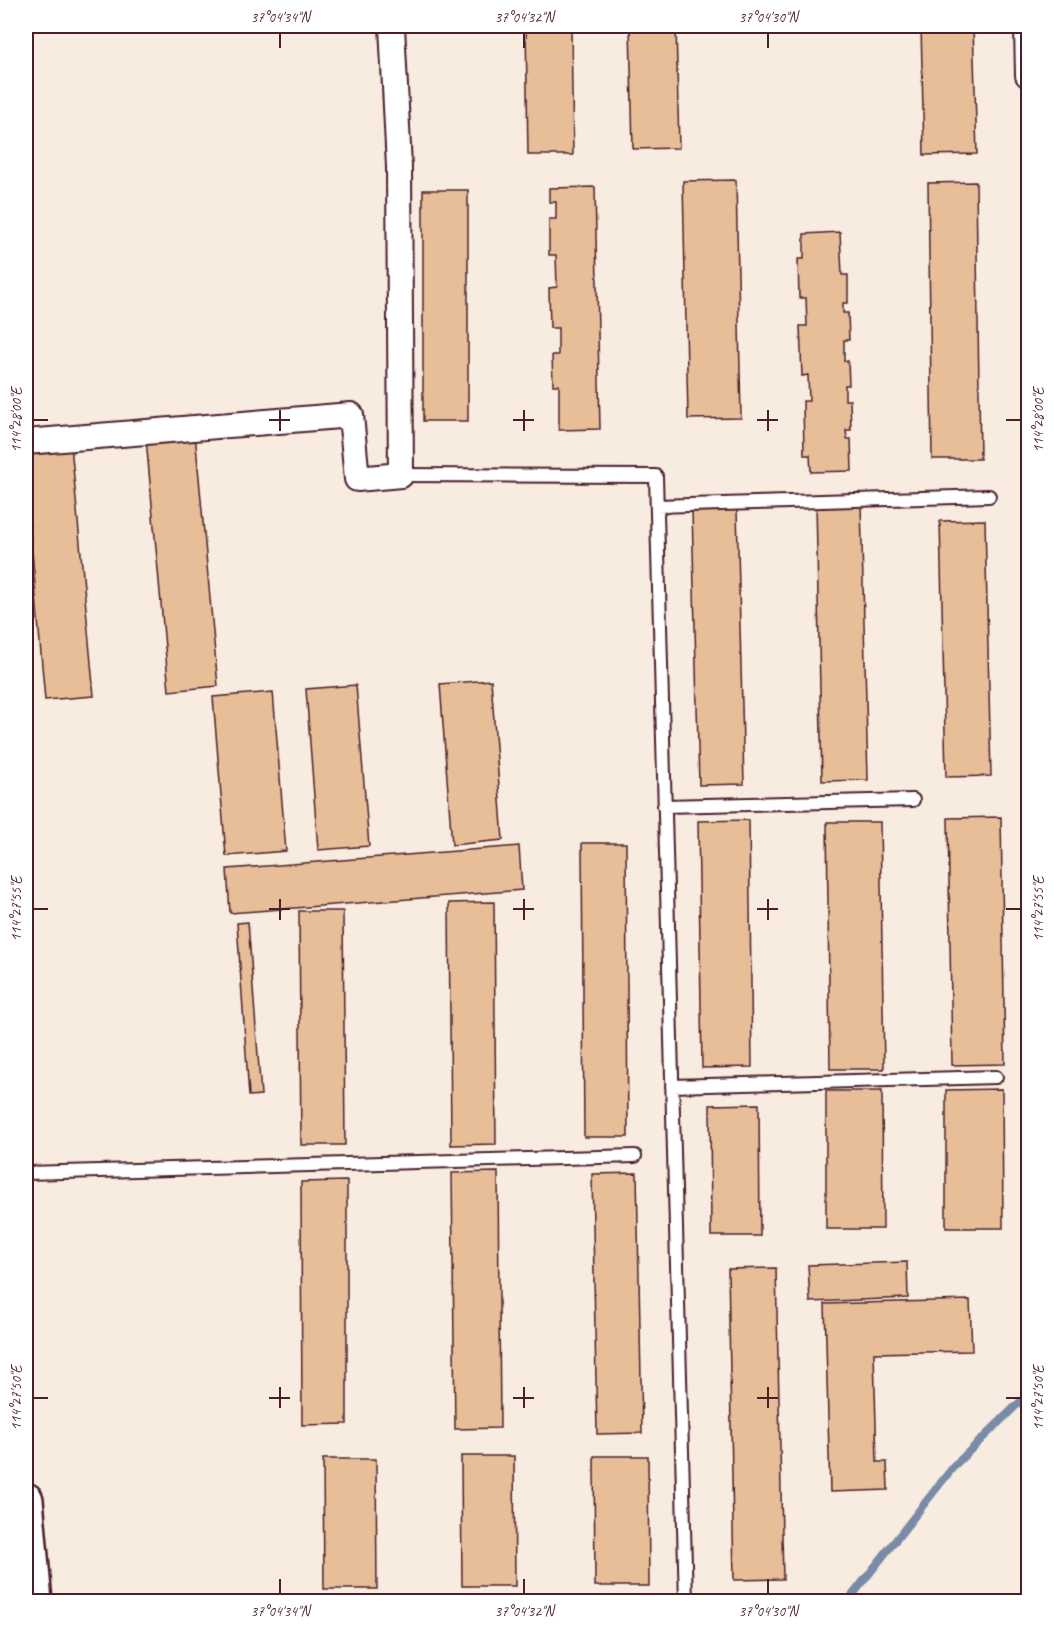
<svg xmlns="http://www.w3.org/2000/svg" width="1054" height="1627" font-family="Caveat,sans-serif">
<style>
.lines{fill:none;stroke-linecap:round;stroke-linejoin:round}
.stream{stroke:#798ba6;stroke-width:8}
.building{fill:#e7be97;stroke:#4a1f2b;stroke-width:1.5}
.lane-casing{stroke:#4a1f2b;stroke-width:16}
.street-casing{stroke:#4a1f2b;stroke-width:28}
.primary-casing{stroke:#4a1f2b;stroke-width:38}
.lane{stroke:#fff;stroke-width:12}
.street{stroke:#fff;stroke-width:24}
.primary{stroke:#fff;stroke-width:33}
.ticks{fill:none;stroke:#4a1f2b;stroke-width:2}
.neatline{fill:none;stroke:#4a1f2b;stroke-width:2}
.ticks-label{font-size:15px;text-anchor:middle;fill:#4a1f2b}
</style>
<rect width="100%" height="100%" fill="#f8ece0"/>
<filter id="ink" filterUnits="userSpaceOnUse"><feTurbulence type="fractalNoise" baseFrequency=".0167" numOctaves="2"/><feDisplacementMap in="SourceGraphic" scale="12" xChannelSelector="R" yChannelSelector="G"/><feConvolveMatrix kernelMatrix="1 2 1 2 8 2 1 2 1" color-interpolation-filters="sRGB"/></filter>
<g filter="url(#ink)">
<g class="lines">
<!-- stream -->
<path class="stream" d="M847 1602 954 1466 1027 1395"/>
</g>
<!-- building -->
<path class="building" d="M526 26H571L573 155H528Z
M630 26H676L679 148 633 149Z
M921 26H973L977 154 924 155Z
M736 180 741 418 688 419 683 181Z
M976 182 980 459H932L928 183Z
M595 187 600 429 559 430V385H553L552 355H558V328H550L549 288 557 287 556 255H549V219H556V202H549V188Z
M423 190H468V421H423Z
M840 232 842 275H848V303H843V313H848L849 340H844V361H848L849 385H845V400H850L851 430H846L847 439H851L852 471 811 472 810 455H804L803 401H809L808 375 802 376 800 326H807L806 298H799L798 259H804V234Z
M195 434 218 686 169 691 146 439Z
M71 445 94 696 45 700 26 482V449Z
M861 504 868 780 822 781 816 505Z
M737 509 744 784 699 785 692 510Z
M985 520 991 776 946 777 940 521Z
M491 680 503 840 452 845 440 684Z
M356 685 369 846 318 850 306 689Z
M273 692 286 851 226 856 213 697Z
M1001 817 1005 1064 952 1065 948 818Z
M749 820 752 1067 702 1068 698 821Z
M827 822H880L884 1069H830Z
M582 843H626L628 1137H584Z
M519 846 522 890 230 913 227 869Z
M494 902 496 1144 451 1145 449 903Z
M299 911H343L345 1145H301Z
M248 922 261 1095 249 1096 237 923Z
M1002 1089 1003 1228H946V1090Z
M826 1091H882L883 1229H826Z
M759 1104 760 1236H711L710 1105Z
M498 1172 500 1428 455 1429 452 1173Z
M637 1173 642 1433 597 1434 592 1174Z
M347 1181V1424L302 1425 301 1182Z
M907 1262 908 1298 810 1302 808 1265Z
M776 1268 783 1579 734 1580 728 1269Z
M970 1300 972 1351 874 1353 877 1462H887L888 1490 830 1492 825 1304Z
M461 1456H514L515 1586H462Z
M594 1456H648L649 1586H595Z
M323 1459H376L377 1589H324Z"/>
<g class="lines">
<!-- lane casing -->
<g class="lane-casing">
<path id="lane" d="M401 475 656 476 686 1602
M657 506 989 496
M664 806 913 800
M672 1086 996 1077
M26 1173 635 1156"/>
</g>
<!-- street casing -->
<g class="street-casing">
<path id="street" d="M1027 26 1028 75
M26 442 351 415 357 479 401 475 399 167 392 26"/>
</g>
<!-- primary casing -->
<g class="primary-casing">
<path id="primary" d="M26 1500 35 1602"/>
</g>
<!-- lane -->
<use href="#lane" class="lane"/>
<!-- street -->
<use href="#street" class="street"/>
<!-- primary -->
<use href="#primary" class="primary"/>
</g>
</g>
<!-- ticks -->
<path class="ticks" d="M280 33V48M524 33V48M768 33V48M280 410V431M524 410V431M768 410V431M33 420H48M269 420H290M513 420H534M757 420H778M1006 420H1021M280 899V920M524 899V920M768 899V920M33 909H48M269 909H290M513 909H534M757 909H778M1006 909H1021M280 1387V1408M524 1387V1408M768 1387V1408M33 1398H48M269 1398H290M513 1398H534M757 1398H778M1006 1398H1021M280 1579V1594M524 1579V1594M768 1579V1594"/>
<!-- margin -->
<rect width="1054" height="1627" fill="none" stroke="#fff" stroke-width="66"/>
<rect x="33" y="33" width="988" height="1561" class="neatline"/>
<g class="ticks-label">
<text x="280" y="22">37°04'34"N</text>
<text x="524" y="22">37°04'32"N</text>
<text x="768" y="22">37°04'30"N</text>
<text transform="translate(1038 420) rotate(-90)" y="5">114°28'00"E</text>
<text transform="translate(16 420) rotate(-90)" y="5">114°28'00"E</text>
<text transform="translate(1038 909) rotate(-90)" y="5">114°27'55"E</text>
<text transform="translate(16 909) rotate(-90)" y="5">114°27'55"E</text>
<text transform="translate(1038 1398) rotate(-90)" y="5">114°27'50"E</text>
<text transform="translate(16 1398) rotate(-90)" y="5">114°27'50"E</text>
<text x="280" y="1616">37°04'34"N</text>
<text x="524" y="1616">37°04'32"N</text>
<text x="768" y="1616">37°04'30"N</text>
</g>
</svg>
